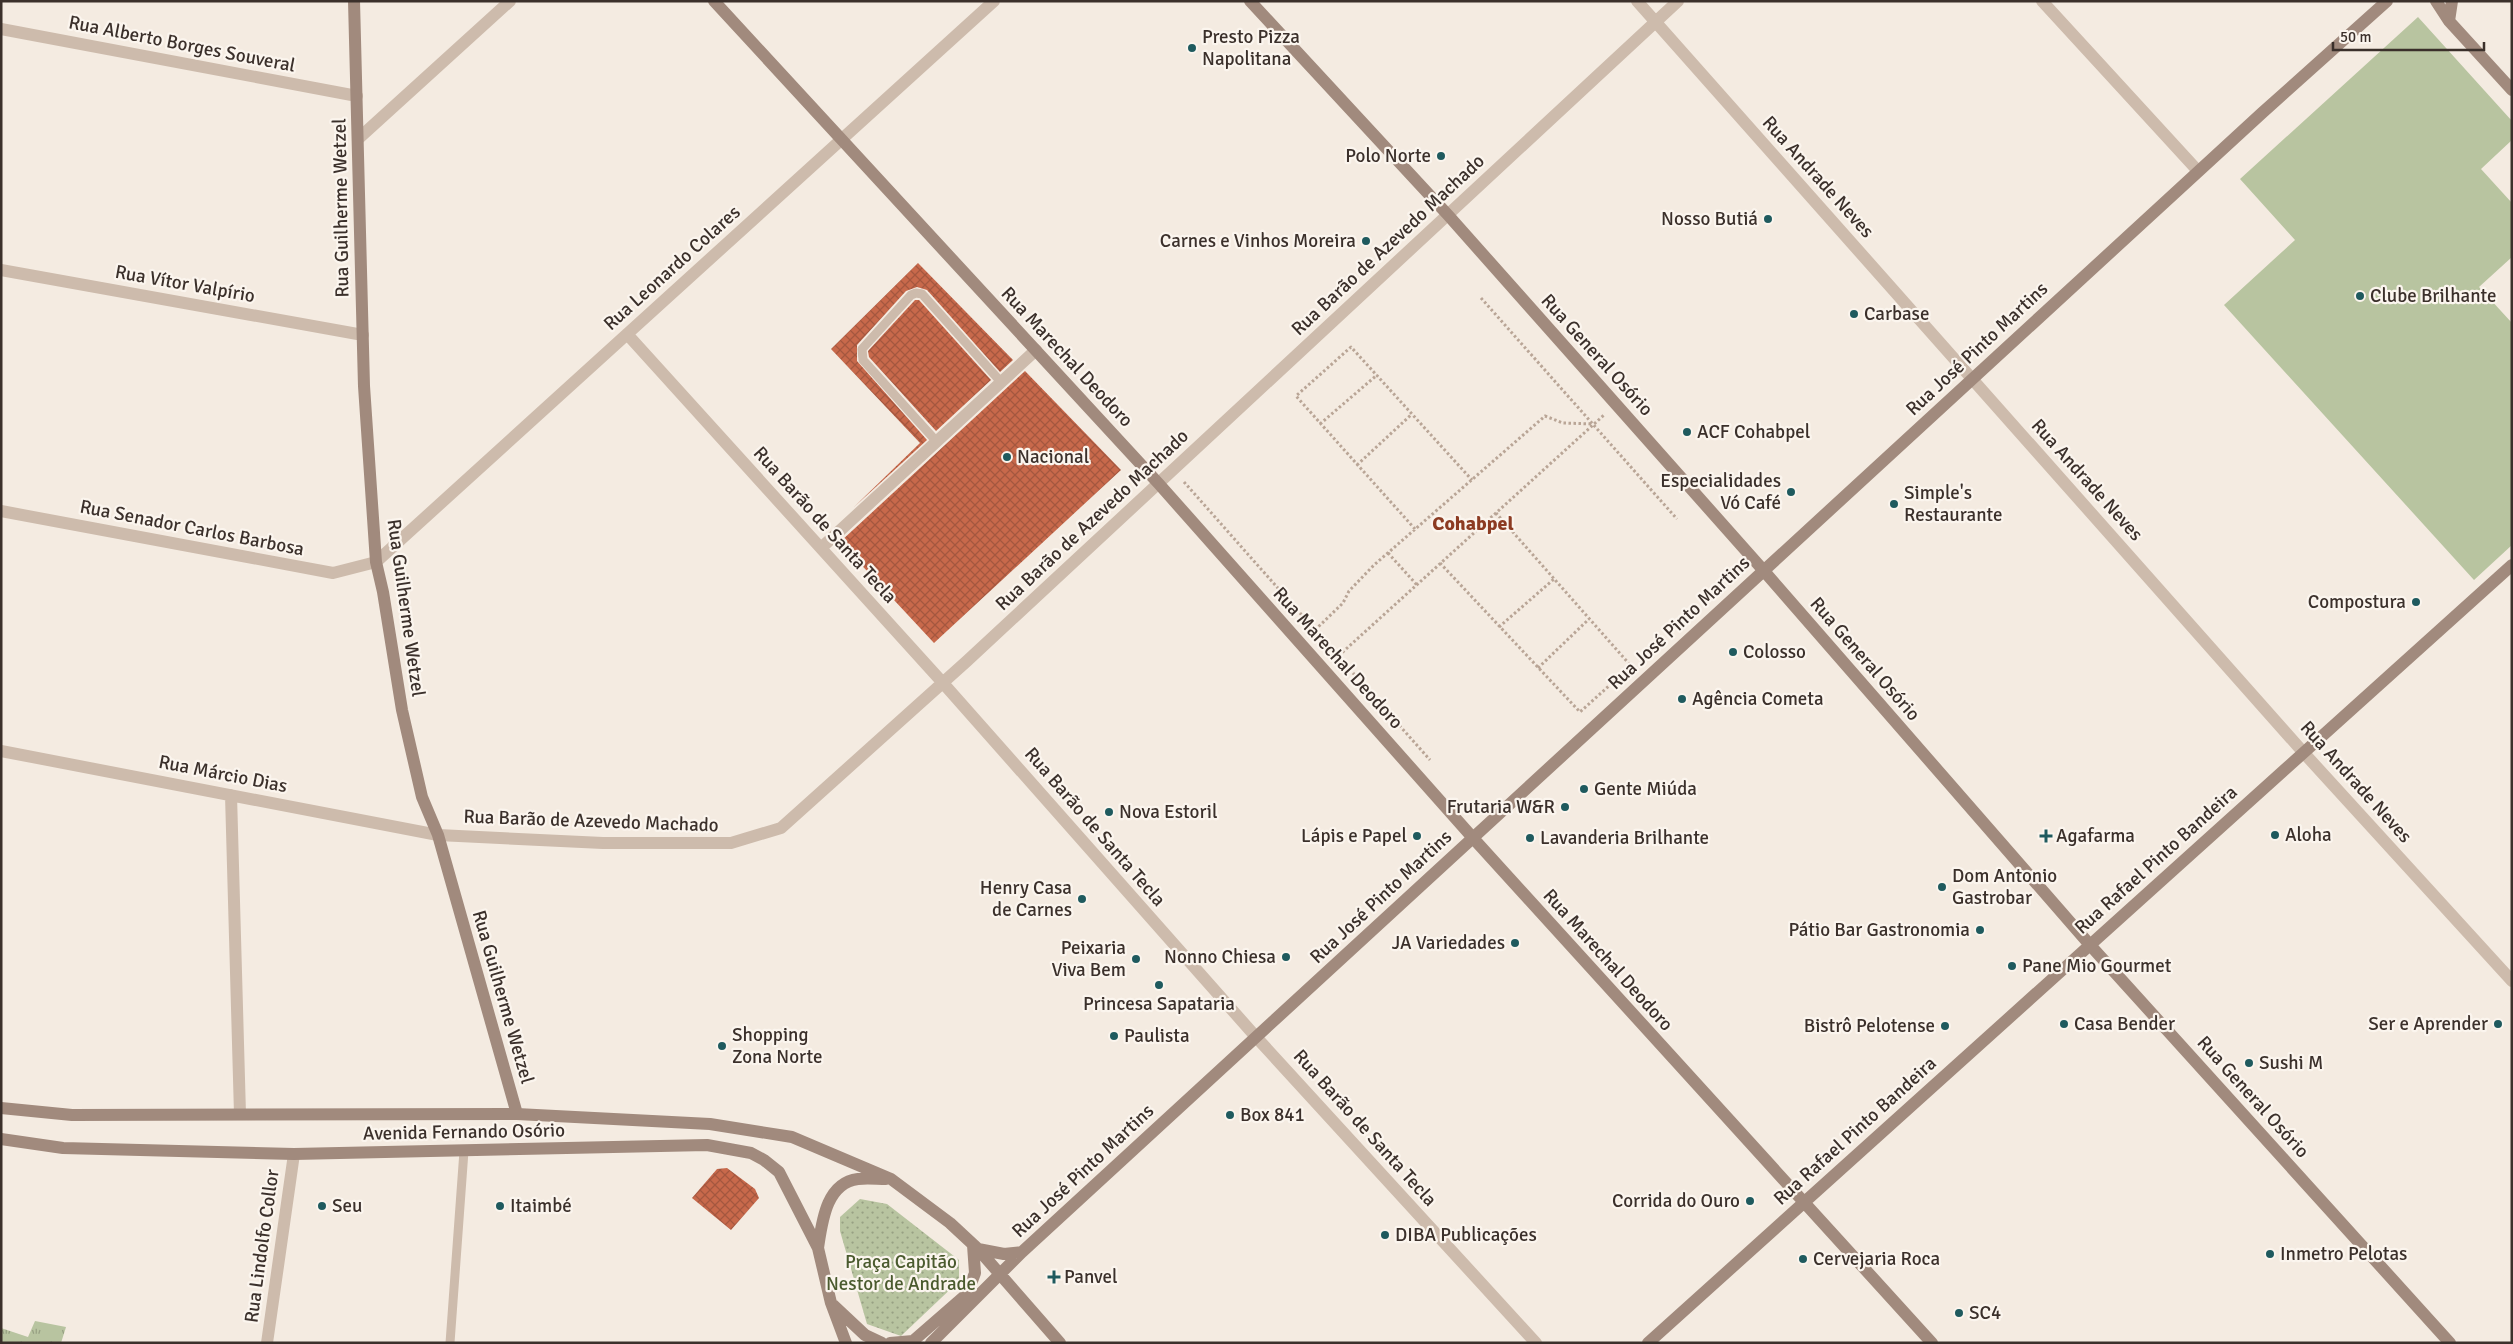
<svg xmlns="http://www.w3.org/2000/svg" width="2513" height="1344" font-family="Signika,sans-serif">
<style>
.grass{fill:url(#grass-tufts)}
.park{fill:url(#park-dots)}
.pitch{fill:#b8c4a0}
.building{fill:url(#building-cross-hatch)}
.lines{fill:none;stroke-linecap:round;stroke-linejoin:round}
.path{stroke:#b9a596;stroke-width:3;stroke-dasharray:2.5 2.5;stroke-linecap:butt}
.lane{stroke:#cdbbac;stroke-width:9}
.street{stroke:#cdbbac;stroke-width:12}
.secondary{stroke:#a18a7d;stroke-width:12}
.poi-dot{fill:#1f5a5e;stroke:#fbf5ee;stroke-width:2}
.labels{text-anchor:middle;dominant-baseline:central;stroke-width:4.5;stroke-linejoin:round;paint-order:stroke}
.poi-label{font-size:19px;fill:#3b302b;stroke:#fbf5ee;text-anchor:start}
.street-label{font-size:19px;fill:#3b302b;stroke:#fbf5ee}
.park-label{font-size:19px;fill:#4a5a2e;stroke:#fbf5ee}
.neighbourhood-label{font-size:20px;font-weight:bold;fill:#8c3b22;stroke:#fbf5ee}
</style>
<defs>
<pattern id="grass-tufts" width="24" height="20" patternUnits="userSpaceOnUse" patternTransform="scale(1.25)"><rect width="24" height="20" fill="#b8c4a0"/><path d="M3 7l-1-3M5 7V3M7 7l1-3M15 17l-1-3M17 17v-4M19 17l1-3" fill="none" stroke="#97a083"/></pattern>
<pattern id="park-dots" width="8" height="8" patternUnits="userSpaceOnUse" patternTransform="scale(1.25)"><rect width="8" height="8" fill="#b8c4a0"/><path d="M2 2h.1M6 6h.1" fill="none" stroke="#97a083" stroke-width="1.8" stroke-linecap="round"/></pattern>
<pattern id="building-cross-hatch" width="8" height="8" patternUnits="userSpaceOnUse" patternTransform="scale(1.25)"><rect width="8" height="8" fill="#c8694b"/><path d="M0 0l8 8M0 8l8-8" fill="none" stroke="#a4573f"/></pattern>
</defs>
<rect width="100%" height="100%" fill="#f4ebe1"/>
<!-- grass -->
<path class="grass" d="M35 1321 66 1327 61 1343H1V1328L28 1337Z"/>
<!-- park -->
<path class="park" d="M860 1199 887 1204 959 1260V1281L901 1336 867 1324 840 1231V1217Z"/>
<!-- pitch -->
<path class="pitch" d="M2418 17 2512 121V140L2481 169 2512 203V257L2479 287 2512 323V545L2474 580 2224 305 2295 240 2240 179Z"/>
<!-- building -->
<path class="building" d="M918 263 1013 360 1000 372 927 290 917 287 906 291 857 345V361L927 440 854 507 920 443 831 349Z
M915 300H919L991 380 936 431 869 357 868 351Z
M1025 371 1121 470 934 643 840 542Z
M727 1168 755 1189 759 1198 731 1230 692 1198 717 1169Z"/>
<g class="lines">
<!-- path -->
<path class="path" d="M1481 298 1677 519
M1320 424 1377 375
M1357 465 1412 414
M1184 482 1430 760
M1415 529 1296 396 1351 347 1472 480
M1388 553 1417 585
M1440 563 1580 712 1631 666 1496 513
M1499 627 1554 579
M1315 630 1343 603 1349 591 1374 565 1545 416 1563 423 1593 424
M1335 659 1604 415
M1538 668 1589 619"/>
<!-- lane -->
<path class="lane" d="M937 442 863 360 862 349 911 295 916 293 922 294 1001 382
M450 1343 464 1151"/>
<!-- street -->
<path class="street" d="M1637 1 2303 752 2512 981
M2042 1 2198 171
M1 29 357 96
M358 139 510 1
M1 270 363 335
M627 334 943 683 1256 1037 1536 1343
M1 511 333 573 376 562 994 1
M821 548 1036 350
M1 751 438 835 603 843H731L781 828 967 661 1678 1
M231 795 240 1114
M267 1343 294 1154"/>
<!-- secondary -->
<path class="secondary" d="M354 1 364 386 376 562 383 592 402 710 422 797 438 835 517 1114
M714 1 1159 484 1473 838 1932 1343
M1250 1 1448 215 1764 571 2090 945 2450 1343
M2436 1 2449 21 2512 90
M2449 21 2452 1
M1 1108 72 1115 517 1114 710 1124 792 1137 891 1179 950 1223 978 1249 1060 1343
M1 1139 63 1148 294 1154 707 1145 751 1153 764 1160 779 1172 818 1248 831 1303 846 1343
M818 1248C822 1222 826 1183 858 1179 867 1178 877 1179 886 1179
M978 1249 1004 1254 1022 1252
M833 1305 865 1335 882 1343
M890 1343 913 1341 967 1294 975 1273 973 1245
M931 1343 1022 1252 2262 113 2387 1
M1648 1343 2512 565"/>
</g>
<!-- markers -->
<g class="poi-dot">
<circle cx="1192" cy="48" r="5"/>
<circle cx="1441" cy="156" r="5"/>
<circle cx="1768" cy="219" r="5"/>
<circle cx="1366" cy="241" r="5"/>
<circle cx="2360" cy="296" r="5"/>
<circle cx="1854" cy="314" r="5"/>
<circle cx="1687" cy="432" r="5"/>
<circle cx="1007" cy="457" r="5"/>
<circle cx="1791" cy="492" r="5"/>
<circle cx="1894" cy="504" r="5"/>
<circle cx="2416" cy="602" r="5"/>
<circle cx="1733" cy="652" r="5"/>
<circle cx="1682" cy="699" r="5"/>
<circle cx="1584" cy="789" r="5"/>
<circle cx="1565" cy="807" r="5"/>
<circle cx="1109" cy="812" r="5"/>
<circle cx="2275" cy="835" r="5"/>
<circle cx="1417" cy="836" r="5"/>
<path d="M2043.5 828.5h5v5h5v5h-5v5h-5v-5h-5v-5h5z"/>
<circle cx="1530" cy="838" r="5"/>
<circle cx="1942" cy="887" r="5"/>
<circle cx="1082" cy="899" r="5"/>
<circle cx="1980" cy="930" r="5"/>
<circle cx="1515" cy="943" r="5"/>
<circle cx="1286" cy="957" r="5"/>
<circle cx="1136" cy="959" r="5"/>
<circle cx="2012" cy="966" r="5"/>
<circle cx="1159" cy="985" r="5"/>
<circle cx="2064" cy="1024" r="5"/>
<circle cx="2498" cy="1024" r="5"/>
<circle cx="1945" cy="1026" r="5"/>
<circle cx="1114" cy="1036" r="5"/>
<circle cx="722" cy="1046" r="5"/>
<circle cx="2249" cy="1063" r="5"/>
<circle cx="1230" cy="1115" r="5"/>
<circle cx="1750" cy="1201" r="5"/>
<circle cx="322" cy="1206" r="5"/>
<circle cx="500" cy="1206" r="5"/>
<circle cx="1385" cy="1235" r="5"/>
<circle cx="2270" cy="1254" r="5"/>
<circle cx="1803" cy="1259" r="5"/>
<path d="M1051.5 1269.5h5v5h5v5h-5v5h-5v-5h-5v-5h5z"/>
<circle cx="1959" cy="1313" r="5"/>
</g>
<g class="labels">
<!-- poi labels -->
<g class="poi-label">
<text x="1202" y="37">Presto Pizza<tspan x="1202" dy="22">Napolitana</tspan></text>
<text x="1431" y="156" text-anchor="end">Polo Norte</text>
<text x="1758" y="219" text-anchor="end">Nosso Butiá</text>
<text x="1356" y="241" text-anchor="end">Carnes e Vinhos Moreira</text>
<text x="2370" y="296">Clube Brilhante</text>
<text x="1864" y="314">Carbase</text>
<text x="1697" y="432">ACF Cohabpel</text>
<text x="1017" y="457">Nacional</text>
<text x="1781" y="481" text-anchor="end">Especialidades<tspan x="1781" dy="22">Vó Café</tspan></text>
<text x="1904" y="493">Simple's<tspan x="1904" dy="22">Restaurante</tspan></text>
<text x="2406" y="602" text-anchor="end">Compostura</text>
<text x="1743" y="652">Colosso</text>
<text x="1692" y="699">Agência Cometa</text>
<text x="1594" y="789">Gente Miúda</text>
<text x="1555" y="807" text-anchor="end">Frutaria W&amp;R</text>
<text x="1119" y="812">Nova Estoril</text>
<text x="2285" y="835">Aloha</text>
<text x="1407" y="836" text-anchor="end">Lápis e Papel</text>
<text x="2056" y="836">Agafarma</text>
<text x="1540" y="838">Lavanderia Brilhante</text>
<text x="1952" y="876">Dom Antonio<tspan x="1952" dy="22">Gastrobar</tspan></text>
<text x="1072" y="888" text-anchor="end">Henry Casa<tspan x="1072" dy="22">de Carnes</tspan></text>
<text x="1970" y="930" text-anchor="end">Pátio Bar Gastronomia</text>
<text x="1505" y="943" text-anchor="end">JA Variedades</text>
<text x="1126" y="948" text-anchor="end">Peixaria<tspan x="1126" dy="22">Viva Bem</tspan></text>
<text x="1276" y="957" text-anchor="end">Nonno Chiesa</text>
<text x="2022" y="966">Pane Mio Gourmet</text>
<text x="1159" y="1004" text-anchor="middle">Princesa Sapataria</text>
<text x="2074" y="1024">Casa Bender</text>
<text x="2488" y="1024" text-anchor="end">Ser e Aprender</text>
<text x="1935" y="1026" text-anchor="end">Bistrô Pelotense</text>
<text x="732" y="1035">Shopping<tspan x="732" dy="22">Zona Norte</tspan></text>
<text x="1124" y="1036">Paulista</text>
<text x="2259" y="1063">Sushi M</text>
<text x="1240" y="1115">Box 841</text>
<text x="1740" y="1201" text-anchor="end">Corrida do Ouro</text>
<text x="332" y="1206">Seu</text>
<text x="510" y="1206">Itaimbé</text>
<text x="1395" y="1235">DIBA Publicações</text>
<text x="2280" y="1254">Inmetro Pelotas</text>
<text x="1813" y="1259">Cervejaria Roca</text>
<text x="1064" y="1277">Panvel</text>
<text x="1969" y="1313">SC4</text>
</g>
<!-- street labels -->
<g class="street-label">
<text transform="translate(182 44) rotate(11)">Rua Alberto Borges Souveral</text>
<text transform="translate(1818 177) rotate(48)">Rua Andrade Neves</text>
<text transform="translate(341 208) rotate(-91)">Rua Guilherme Wetzel</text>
<text transform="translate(1388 245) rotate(-43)">Rua Barão de Azevedo Machado</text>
<text transform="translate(672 268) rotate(-42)">Rua Leonardo Colares</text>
<text transform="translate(185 284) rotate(10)">Rua Vítor Valpírio</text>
<text transform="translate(1977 349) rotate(-43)">Rua José Pinto Martins</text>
<text transform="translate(1597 355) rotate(48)">Rua General Osório</text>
<text transform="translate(1067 357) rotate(47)">Rua Marechal Deodoro</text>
<text transform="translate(2087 480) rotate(48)">Rua Andrade Neves</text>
<text transform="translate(1092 520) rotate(-43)">Rua Barão de Azevedo Machado</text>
<text transform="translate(825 525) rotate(48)">Rua Barão de Santa Tecla</text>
<text transform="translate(192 528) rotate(11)">Rua Senador Carlos Barbosa</text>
<text transform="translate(406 608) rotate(82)">Rua Guilherme Wetzel</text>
<text transform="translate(1679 623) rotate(-43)">Rua José Pinto Martins</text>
<text transform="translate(1338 658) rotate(48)">Rua Marechal Deodoro</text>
<text transform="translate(1865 659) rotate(49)">Rua General Osório</text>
<text transform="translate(223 774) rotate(11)">Rua Márcio Dias</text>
<text transform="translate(2356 782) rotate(48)">Rua Andrade Neves</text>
<text transform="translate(591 821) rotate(2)">Rua Barão de Azevedo Machado</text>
<text transform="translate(1095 827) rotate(49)">Rua Barão de Santa Tecla</text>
<text transform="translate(2156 860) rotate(-42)">Rua Rafael Pinto Bandeira</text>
<text transform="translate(1381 897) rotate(-43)">Rua José Pinto Martins</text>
<text transform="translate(1608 960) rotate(48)">Rua Marechal Deodoro</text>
<text transform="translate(503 997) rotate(74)">Rua Guilherme Wetzel</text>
<text transform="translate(2253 1097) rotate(48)">Rua General Osório</text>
<text transform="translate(1365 1128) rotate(48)">Rua Barão de Santa Tecla</text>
<text transform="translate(1855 1131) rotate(-42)">Rua Rafael Pinto Bandeira</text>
<text transform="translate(464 1132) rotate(-1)">Avenida Fernando Osório</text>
<text transform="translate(1083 1171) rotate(-43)">Rua José Pinto Martins</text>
<text transform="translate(262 1246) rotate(-82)">Rua Lindolfo Collor</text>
</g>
<!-- park labels -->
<g class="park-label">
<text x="901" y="1262">Praça Capitão<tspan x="901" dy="22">Nestor de Andrade</tspan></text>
</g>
<!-- neighbourhood labels -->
<g class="neighbourhood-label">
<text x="1473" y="523">Cohabpel</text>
</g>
</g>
<!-- border -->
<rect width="2513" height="1344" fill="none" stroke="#3b302b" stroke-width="5"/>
<!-- scale -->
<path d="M2333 42v8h151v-8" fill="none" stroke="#3b302b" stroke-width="2.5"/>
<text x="2340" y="42" font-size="15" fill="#3b302b" stroke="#fbf5ee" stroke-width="4" paint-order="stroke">50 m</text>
</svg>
